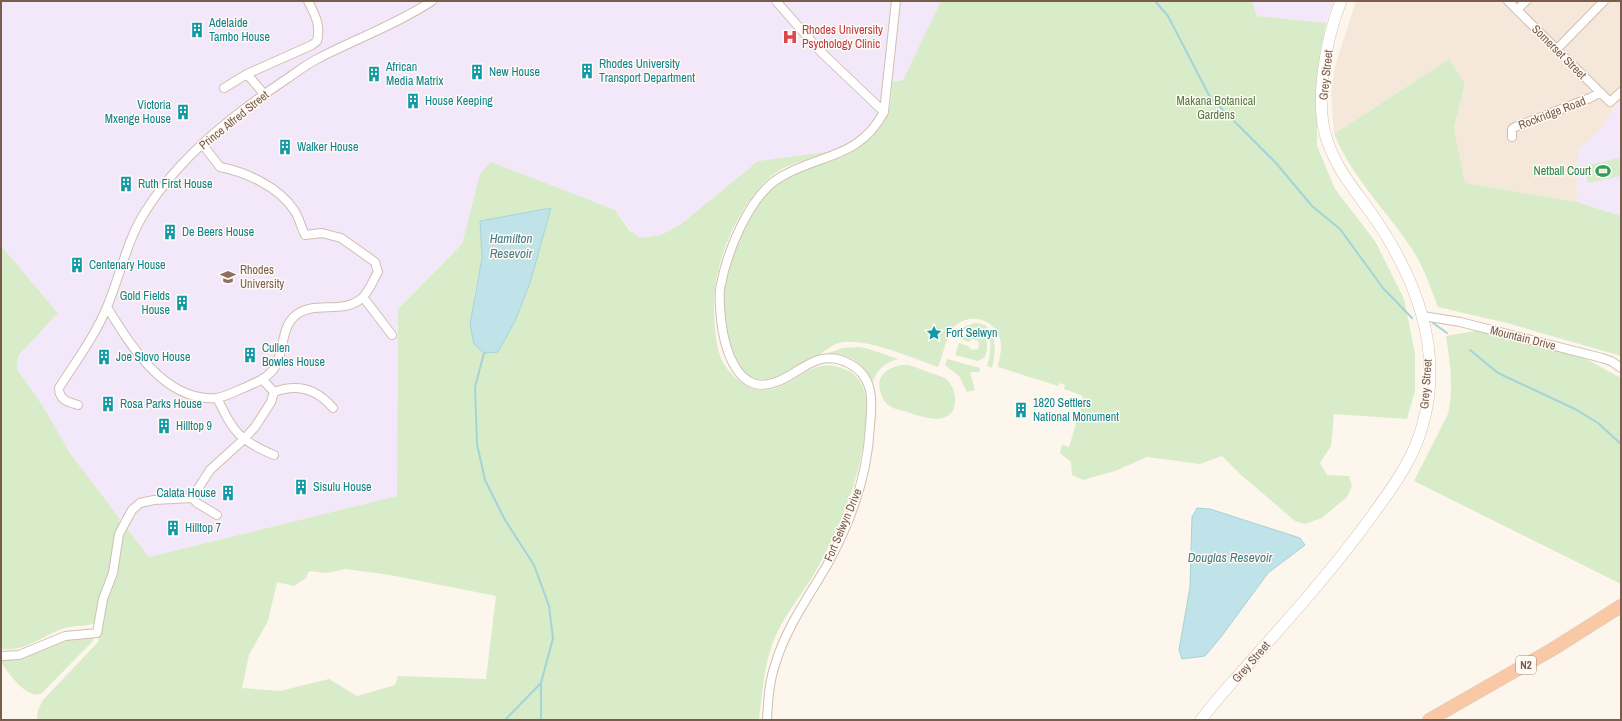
<svg xmlns="http://www.w3.org/2000/svg" width="1622" height="721" font-family="'Archivo Narrow',sans-serif">
<style>
.residential{fill:#f5e8da}
.education{fill:#f3e8fa}
.green{fill:#d8ecc9;fill-rule:evenodd}
.water{fill:#bfe3e8;stroke:#a5d3da}
.lines{fill:none;stroke-linecap:round;stroke-linejoin:round}
.stream{stroke:#a5d3da;stroke-width:2}
.minor-casing{stroke:#d1beb0;stroke-width:10}
.secondary-casing{stroke:#d6c0b0;stroke-width:12}
.trunk-casing{stroke:#dad1cd;stroke-width:14}
.minor{stroke:#fff;stroke-width:8}
.secondary{stroke:#fff;stroke-width:11}
.trunk{stroke:#f9c8a4;stroke-width:13}
.labels{text-anchor:middle;dominant-baseline:central;stroke-width:3;stroke-linejoin:round;paint-order:stroke}
.shield{fill:#fffaf3;stroke:#a28b7f;stroke-width:1}
.shield-label{font-size:11px;font-weight:bold;fill:#7a5c4d}
.culture-label{font-size:12px;fill:#0d838f;stroke:#fffaf3;text-anchor:start}
.health-label{font-size:12px;fill:#be3a42;stroke:#fffaf3;text-anchor:start}
.street-label{font-size:12px;fill:#7a5c4d;stroke:#fffaf3}
.park-label{font-size:12px;fill:#537a41;stroke:#fffaf3}
.leisure-label{font-size:12px;fill:#27864d;stroke:#fffaf3;text-anchor:end}
.education-label{font-size:12px;fill:#785e54;stroke:#fffaf3;text-anchor:start}
.water-label{font-size:13px;font-style:italic;fill:#437c86;stroke:#fffaf3}
</style>
<rect width="100%" height="100%" fill="#fdf6ec"/>
<!-- residential -->
<path class="residential" d="M1356 1H1621V101L1614 107 1602 128 1578 151 1577 202 1465 183 1454 128 1465 84 1449 59 1334 134 1331 93 1335 66Z"/>
<!-- education -->
<path class="education" d="M1 1H941L903 80 884 83 882 106 878 115 864 132 844 146 834 151 758 161 681 224 661 235 640 238 634 235 615 210 480 175 462 244 398 309 397 496 149 557 70 453 44 408 17 369 18 356 58 313 1 246Z
M1252 1H1334L1326 23 1257 16Z
M1621 101V216L1577 202 1578 151 1602 128 1614 107Z"/>
<!-- green -->
<path class="green" d="M941 1H1252L1257 16 1326 23 1320 54 1317 114V146L1335 189 1375 241 1404 299 1415 353V391L1407 419 1334 414 1331 446 1320 463 1327 475 1349 476 1352 486 1347 497 1322 518 1305 524 1295 521 1240 474 1222 456 1200 464 1147 457 1115 471 1083 480 1072 475 1071 462 1060 453 1062 445 1069 447 1081 407 1075 405 1077 400 1081 401 1083 396 1064 389 1065 385 1060 383 1058 386 998 367C999 358 1003 348 1000 339 995 319 970 312 955 326 946 335 943 355 938 367 912 358 872 340 845 342 833 343 828 349 819 355 814 357 809 358 805 361 789 369 771 385 752 377 733 369 726 341 725 323 724 315 722 306 723 299 728 256 751 196 790 175 804 167 821 165 836 159 851 153 864 144 876 132 890 119 892 100 892 82L903 80Z
M1449 59 1465 84 1454 128 1465 183 1577 202 1621 216V356L1507 323 1438 307C1430 286 1423 265 1410 246 1384 208 1353 178 1334 134Z
M834 151C813 158 785 163 768 179 740 205 720 250 715 288 713 301 714 314 715 328 716 343 719 361 730 372 739 382 754 392 768 390 800 384 812 353 849 371 859 376 865 388 866 400 870 456 842 526 814 574 801 596 782 618 773 642 764 667 762 693 759 720H37L38 710 43 700 98 642 108 595 117 576 122 534 125 526 149 557 397 496 398 309 462 244 480 174 491 162 615 210 629 230 640 238 661 235 681 224 758 161ZM550 208 530 283 515 321 498 352 474 296 482 258 480 221ZM346 569 390 575 496 596 486 679 398 676 395 685 357 696 329 679 280 691 242 688 249 655 268 621 277 582 294 586 306 578 309 571 326 573Z
M1619 158 1621 176 1588 183 1584 166Z
M1 246 58 313 18 356 17 369 44 408 70 453 120 519 110 566 100 596 97 622C88 627 79 625 69 627 46 632 26 653 1 649Z
M975 323C999 323 996 352 992 368L987 366C991 354 996 323 973 328 967 329 961 332 957 337L955 336 964 327Z
M1481 330 1586 359 1621 378V584L1414 481 1448 414C1454 387 1450 363 1446 336Z
M974 331 981 332C989 339 988 348 985 357L978 361 955 355 959 343 968 346 972 350 978 349 979 343 977 340 972 339 969 342 961 339Z
M860 347 869 349 898 359C885 363 877 369 873 382 861 361 851 355 828 353L843 348Z
M947 359 980 368 979 372H970L975 390 967 392 959 376 945 365Z
M902 365H909L945 378C952 384 956 393 955 402 953 428 922 417 907 412 900 410 893 409 887 404 883 401 882 396 880 391 876 375 889 367 902 365Z
M94 636 93 641 41 694C25 698 10 674 1 663V658C26 661 38 649 60 641 70 637 83 638 94 636Z"/>
<!-- water -->
<path class="water" d="M551 208 530 283 515 321 498 352 484 353 474 344 470 324 482 258 480 221Z
M1197 508 1210 509 1300 538 1305 545 1268 573 1221 637 1205 656 1182 659 1179 650 1190 587 1192 517Z"/>
<g class="lines">
<!-- stream -->
<path class="stream" d="M1155 1 1168 16 1210 97 1276 163 1312 206 1340 229 1383 288 1412 318
M1433 323 1447 333
M1470 350 1498 373 1575 409 1598 423 1621 444
M484 353 475 387 477 444 485 480 505 520 534 565 549 606 553 638 541 683V720
M505 720 541 683"/>
<!-- minor casing -->
<g class="minor-casing">
<path id="minor" d="M776 1 820 51 884 112
M1508 1 1610 102 1621 92
M1517 10 1526 1
M1557 49 1604 1
M247 74 312 45 317 41C321 25 315 15 308 1
M224 88 247 74 264 94
M1512 137V129L1515 127 1590 98 1599 93
M363 297 392 335
M107 307C130 345 165 402 216 398 224 397 232 393 239 390 250 385 265 380 273 370 285 354 280 327 296 315 315 300 343 315 362 298 369 292 373 280 378 272L375 262 341 238 322 233 305 235C301 227 299 217 294 210 279 187 246 172 220 167L202 144
M1423 316 1460 322 1602 358 1611 361 1621 368
M274 392C298 383 317 389 333 408
M217 398C234 432 238 440 274 455
M78 405C68 402 59 400 59 388 76 361 95 336 107 307 120 276 127 240 145 212 179 157 233 115 285 80 297 72 308 63 321 57 358 38 397 24 432 1
M192 498 210 470 244 439 255 427 271 402 274 392 262 379
M1 656 19 655 65 636 97 633 103 599 113 573 119 534 132 510 140 503 154 500 192 498 197 503 217 515
M767 720C768 702 769 682 775 665 785 630 807 599 826 567 850 524 868 475 870 425 871 414 873 398 869 387 863 366 838 354 818 360 803 365 791 377 776 382 737 397 724 347 721 319 720 309 719 299 720 289 726 255 748 197 779 178 820 153 858 160 884 112L896 1"/>
</g>
<!-- secondary casing -->
<g class="secondary-casing">
<path id="secondary" d="M1201 720C1216 699 1235 680 1252 660 1293 614 1335 567 1371 517 1387 495 1404 472 1415 447 1448 367 1422 288 1376 220 1359 195 1338 172 1328 143 1313 104 1326 39 1341 1"/>
</g>
<!-- trunk casing -->
<g class="trunk-casing">
<path id="trunk" d="M1429 720 1553 649 1621 606"/>
</g>
<!-- minor -->
<use href="#minor" class="minor"/>
<!-- secondary -->
<use href="#secondary" class="secondary"/>
<!-- trunk -->
<use href="#trunk" class="trunk"/>
</g>
<!-- icons -->
<defs>
<g id="building-bare" transform="scale(1.2)"><path d="M-4-6H4V6H1V3H-1V6H-4ZM-2.5-4.3h1.7v1.8h-1.7ZM.8-4.3h1.7v1.8H.8ZM-2.5-1h1.7V.8h-1.7ZM.8-1h1.7V.8H.8Z" fill="#0f9aa8" stroke="#fffaf3" stroke-width="2.5" paint-order="stroke"/></g>
<g id="hospital-bare" transform="scale(1.2)"><path d="M-5-5h3v3.5h4V-5h3V5h-3V1.5h-4V5h-3Z" fill="#e0444e" stroke="#fffaf3" stroke-width="2.5" paint-order="stroke"/></g>
<g id="stadium-bare" transform="scale(1.2)"><path d="M0-5a6.5 5 0 1 0 0 10a6.5 5 0 1 0 0-10ZM-3.5-1.8h7v3.6h-7Z" fill="#2e9e5b" stroke="#fffaf3" stroke-width="2.5" paint-order="stroke"/></g>
<g id="university-bare" transform="scale(1.2)"><path d="M0-5L7-2L0 1L-7-2ZM-4 1L0 2.5L4 1V4Q0 6-4 4Z" fill="#8d6e63" stroke="#fffaf3" stroke-width="2.5" paint-order="stroke"/></g>
<g id="sight-bare" transform="scale(1.2)"><path d="M0-6L1.8-2.2L6-1.7L2.9 1.2L3.7 5.4L0 3.3L-3.7 5.4L-2.9 1.2L-6-1.7L-1.8-2.2Z" fill="#0f9aa8" stroke="#fffaf3" stroke-width="2.5" paint-order="stroke"/></g>
</defs>
<g fill-rule="evenodd">
<use href="#building-bare" x="197" y="30"/>
<use href="#hospital-bare" x="790" y="37"/>
<use href="#building-bare" x="587" y="71"/>
<use href="#building-bare" x="477" y="72"/>
<use href="#building-bare" x="374" y="74"/>
<use href="#building-bare" x="413" y="101"/>
<use href="#building-bare" x="183" y="112"/>
<use href="#building-bare" x="285" y="147"/>
<use href="#stadium-bare" x="1603" y="171"/>
<use href="#building-bare" x="126" y="184"/>
<use href="#building-bare" x="170" y="232"/>
<use href="#building-bare" x="77" y="265"/>
<use href="#university-bare" x="228" y="277"/>
<use href="#building-bare" x="182" y="303"/>
<use href="#sight-bare" x="934" y="333"/>
<use href="#building-bare" x="250" y="355"/>
<use href="#building-bare" x="104" y="357"/>
<use href="#building-bare" x="108" y="404"/>
<use href="#building-bare" x="1021" y="410"/>
<use href="#building-bare" x="164" y="426"/>
<use href="#building-bare" x="301" y="487"/>
<use href="#building-bare" x="228" y="493"/>
<use href="#building-bare" x="173" y="528"/>
</g>
<g class="labels">
<!-- shield labels -->
<rect class="shield" x="1516" y="656" width="20" height="18" rx="3"/>
<g class="shield-label">
<text x="1526" y="665">N2</text>
</g>
<!-- culture labels -->
<g class="culture-label">
<text x="209" y="23">Adelaide<tspan x="209" dy="14">Tambo House</tspan></text>
<text x="599" y="64">Rhodes University<tspan x="599" dy="14">Transport Department</tspan></text>
<text x="386" y="67">African<tspan x="386" dy="14">Media Matrix</tspan></text>
<text x="489" y="72">New House</text>
<text x="425" y="101">House Keeping</text>
<text x="171" y="105" text-anchor="end">Victoria<tspan x="171" dy="14">Mxenge House</tspan></text>
<text x="297" y="147">Walker House</text>
<text x="138" y="184">Ruth First House</text>
<text x="182" y="232">De Beers House</text>
<text x="89" y="265">Centenary House</text>
<text x="170" y="296" text-anchor="end">Gold Fields<tspan x="170" dy="14">House</tspan></text>
<text x="946" y="333">Fort Selwyn</text>
<text x="262" y="348">Cullen<tspan x="262" dy="14">Bowles House</tspan></text>
<text x="116" y="357">Joe Slovo House</text>
<text x="1033" y="403">1820 Settlers<tspan x="1033" dy="14">National Monument</tspan></text>
<text x="120" y="404">Rosa Parks House</text>
<text x="176" y="426">Hilltop 9</text>
<text x="313" y="487">Sisulu House</text>
<text x="216" y="493" text-anchor="end">Calata House</text>
<text x="185" y="528">Hilltop 7</text>
</g>
<!-- health labels -->
<g class="health-label">
<text x="802" y="30">Rhodes University<tspan x="802" dy="14">Psychology Clinic</tspan></text>
</g>
<!-- street labels -->
<g class="street-label">
<text transform="translate(1559 52) rotate(45)">Somerset Street</text>
<text transform="translate(1326 75) rotate(-84)">Grey Street</text>
<text transform="translate(1552 113) rotate(-21)">Rockridge Road</text>
<text transform="translate(234 120) rotate(-39)">Prince Alfred Street</text>
<text transform="translate(1523 338) rotate(14)">Mountain Drive</text>
<text transform="translate(1426 384) rotate(-86)">Grey Street</text>
<text transform="translate(843 525) rotate(-67)">Fort Selwyn Drive</text>
<text transform="translate(1251 662) rotate(-49)">Grey Street</text>
</g>
<!-- park labels -->
<g class="park-label">
<text x="1216" y="101">Makana Botanical<tspan x="1216" dy="14">Gardens</tspan></text>
</g>
<!-- leisure labels -->
<g class="leisure-label">
<text x="1591" y="171">Netball Court</text>
</g>
<!-- education labels -->
<g class="education-label">
<text x="240" y="270">Rhodes<tspan x="240" dy="14">University</tspan></text>
</g>
<!-- water labels -->
<g class="water-label">
<text x="511" y="238">Hamilton<tspan x="511" dy="15">Resevoir</tspan></text>
<text x="1230" y="557">Douglas Resevoir</text>
</g>
</g>
<!-- border -->
<rect width="1622" height="721" fill="none" stroke="#7a5c4d" stroke-width="4"/>
</svg>
